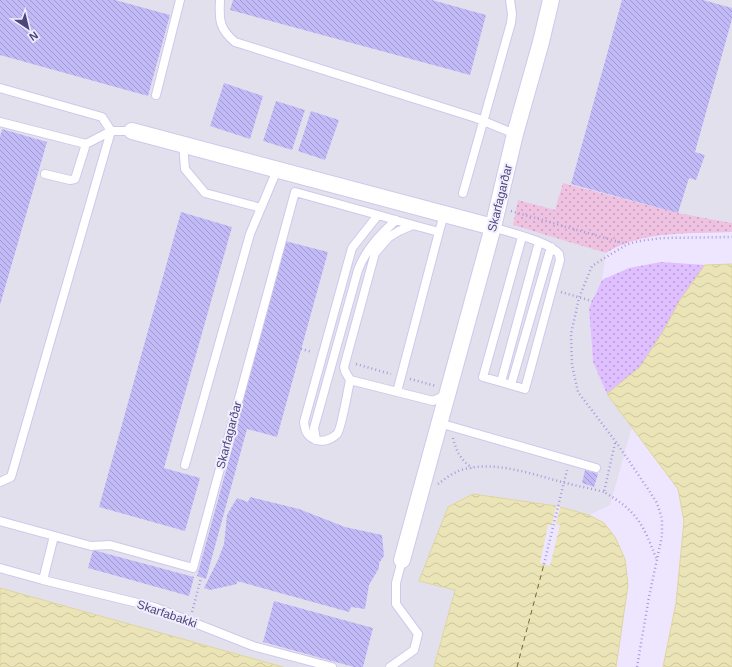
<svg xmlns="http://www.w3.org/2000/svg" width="732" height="667" font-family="Helvetica,sans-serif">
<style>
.industrial{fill:#e3e0ee}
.grass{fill:url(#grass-dots)}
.sand{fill:url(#sand-dots)}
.water{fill:url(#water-waves);stroke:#ded69c}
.pier{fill:#eee5ff}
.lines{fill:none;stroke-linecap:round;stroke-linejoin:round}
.ferry{stroke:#726b33;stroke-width:1;stroke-dasharray:5 4;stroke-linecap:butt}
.building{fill:url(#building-back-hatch)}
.service-casing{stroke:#cfc7ec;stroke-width:10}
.minor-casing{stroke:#cfc7ec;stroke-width:18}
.path{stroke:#a39cdd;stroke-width:2.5;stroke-dasharray:1 3;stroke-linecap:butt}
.service{stroke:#fff;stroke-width:8}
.minor{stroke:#fff;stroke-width:16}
.labels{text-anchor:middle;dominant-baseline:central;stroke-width:4;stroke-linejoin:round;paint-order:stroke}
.street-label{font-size:12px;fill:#4b477b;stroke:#f3eeff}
</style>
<defs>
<pattern id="grass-dots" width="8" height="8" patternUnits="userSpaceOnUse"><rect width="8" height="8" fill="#eec2e0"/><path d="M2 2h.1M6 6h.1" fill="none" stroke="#c39fbb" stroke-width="1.8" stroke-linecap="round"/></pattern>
<pattern id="sand-dots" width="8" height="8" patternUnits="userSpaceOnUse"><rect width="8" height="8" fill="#dfbfff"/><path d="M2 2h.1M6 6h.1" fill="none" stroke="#b79dd3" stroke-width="1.8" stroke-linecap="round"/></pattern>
<pattern id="water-waves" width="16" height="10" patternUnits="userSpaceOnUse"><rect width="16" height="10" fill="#ebe4b7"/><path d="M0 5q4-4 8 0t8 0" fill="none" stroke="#cbc5a1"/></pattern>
<pattern id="building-back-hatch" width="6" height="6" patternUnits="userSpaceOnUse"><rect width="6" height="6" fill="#c1baf7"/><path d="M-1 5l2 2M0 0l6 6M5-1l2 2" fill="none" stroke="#9f99cd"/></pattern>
</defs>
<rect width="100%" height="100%" fill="#eee5ff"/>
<!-- industrial -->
<path class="industrial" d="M0 0H732V223L678 213 563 183 555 211 519 200 570 242 606 253 602 280 589 308 593 362 607 394 632 427 610 505 589 515 556 506 419 581 455 590 434 667H283L0 588Z"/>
<!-- grass -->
<path class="grass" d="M563 183 678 213 732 223V232C691 234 642 230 606 253L513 225 518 200 555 210Z"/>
<!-- sand -->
<path class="sand" d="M661 262 705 265 680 300 664 330 640 367 607 394 593 362 589 308 602 280 629 268Z"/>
<!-- water -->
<path class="water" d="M732 264V667H663L676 603 684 521 678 489 607 394 640 367 664 330 680 300 705 265Z
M473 494 556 506 589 515 604 523 615 537 625 559 628 585 616 667H434L455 590 419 581 448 507Z
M0 588 283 667H0Z"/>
<!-- pier -->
<path class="pier" d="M556 506 560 507 556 524 560 525 550 566 540 563 548 525H552Z"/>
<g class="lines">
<!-- ferry -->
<path class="ferry" d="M517 667 544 564"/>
</g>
<!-- building -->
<path class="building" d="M0 0H115L170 15 148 96 0 55Z
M233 0H432L486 15 470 75 230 10Z
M622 0H703L732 8V19L695 152 705 155 696 180 689 178 678 213 571 184Z
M224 83 263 96 250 139 210 126Z
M276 101 305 110 292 150 263 141Z
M311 111 339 120 325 160 298 151Z
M2 129 47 142 0 305V137Z
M181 212 232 227 164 468 200 478 185 531 99 507Z
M285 241 328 252 277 437 247 429 206 579 197 576 238 427 234 426Z
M585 470 598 474 594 487 582 483Z
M250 497 299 509 345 527 382 535 384 556 379 563V568L369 585 365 609 351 607 349 612 237 581V584L210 590 204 588 218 560 224 544 227 515 231 508 237 498 248 502Z
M93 550 194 577 189 596 88 568Z
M274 601 373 628 363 667H354L263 642Z"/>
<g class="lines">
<!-- service casing -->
<g class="service-casing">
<path id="service" d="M220 0C219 19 219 29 235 42L476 118 515 134
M0 88 102 117 111 131 11 477 0 482
M156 95 180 0
M0 122 86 144 111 131H132
M183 144 185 169 205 193 261 208
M45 174 70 180 75 179 86 144
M463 193 511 23 512 14 510 0
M444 214 439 232 413 225 399 231 389 237 375 253 344 367 345 371 350 380 433 401 446 395
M493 227C510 233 548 241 559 254L560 260 525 389 501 382 539 242
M350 380C348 390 341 430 337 434 331 440 321 443 314 439 306 435 305 430 304 422L352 248 378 215 413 225
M501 382 483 377 522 237
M511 385 551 247
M397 392 439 232
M439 423 596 468
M316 440 314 428 358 270C366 249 380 235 396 220
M185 465 250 234 277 170
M0 521 91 546 110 545 193 568 295 192 378 215
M0 568 43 580 154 607 253 646 332 667
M43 580 54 536
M390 667 414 650 418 634 396 604V583L402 560"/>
</g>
<!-- minor casing -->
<g class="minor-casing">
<path id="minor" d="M132 131 493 227
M402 560 493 227 515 134 541 42 551 0"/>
</g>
<!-- path -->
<path class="path" d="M511 211 626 244
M561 292 595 302
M301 349 312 352
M356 364 391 374
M410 379 436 386
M453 438C456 451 461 460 472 468
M615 443 604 492C637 511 643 524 656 558
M438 484C446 478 455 471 465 469 497 461 531 474 562 482 576 486 590 488 604 492
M544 564 567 470
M192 612 201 578
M637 667 649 597 662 536V519L657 503 648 489 616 442 578 392 572 365 571 334 579 298 592 266 611 254 628 244 639 241 662 238 732 237"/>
<!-- service -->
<use href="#service" class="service"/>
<!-- minor -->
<use href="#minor" class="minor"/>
</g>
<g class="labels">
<!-- street labels -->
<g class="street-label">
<text transform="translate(500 198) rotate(-76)">Skarfagarðar</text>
<text transform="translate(229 435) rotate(-75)">Skarfagarðar</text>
<text transform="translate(167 614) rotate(19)">Skarfabakki</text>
</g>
</g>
<!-- north arrow -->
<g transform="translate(28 28) rotate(145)" stroke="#f3eeff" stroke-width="3" paint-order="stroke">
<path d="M0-3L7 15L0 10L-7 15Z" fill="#4b477b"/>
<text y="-6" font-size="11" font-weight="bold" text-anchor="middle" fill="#4b477b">N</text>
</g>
</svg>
